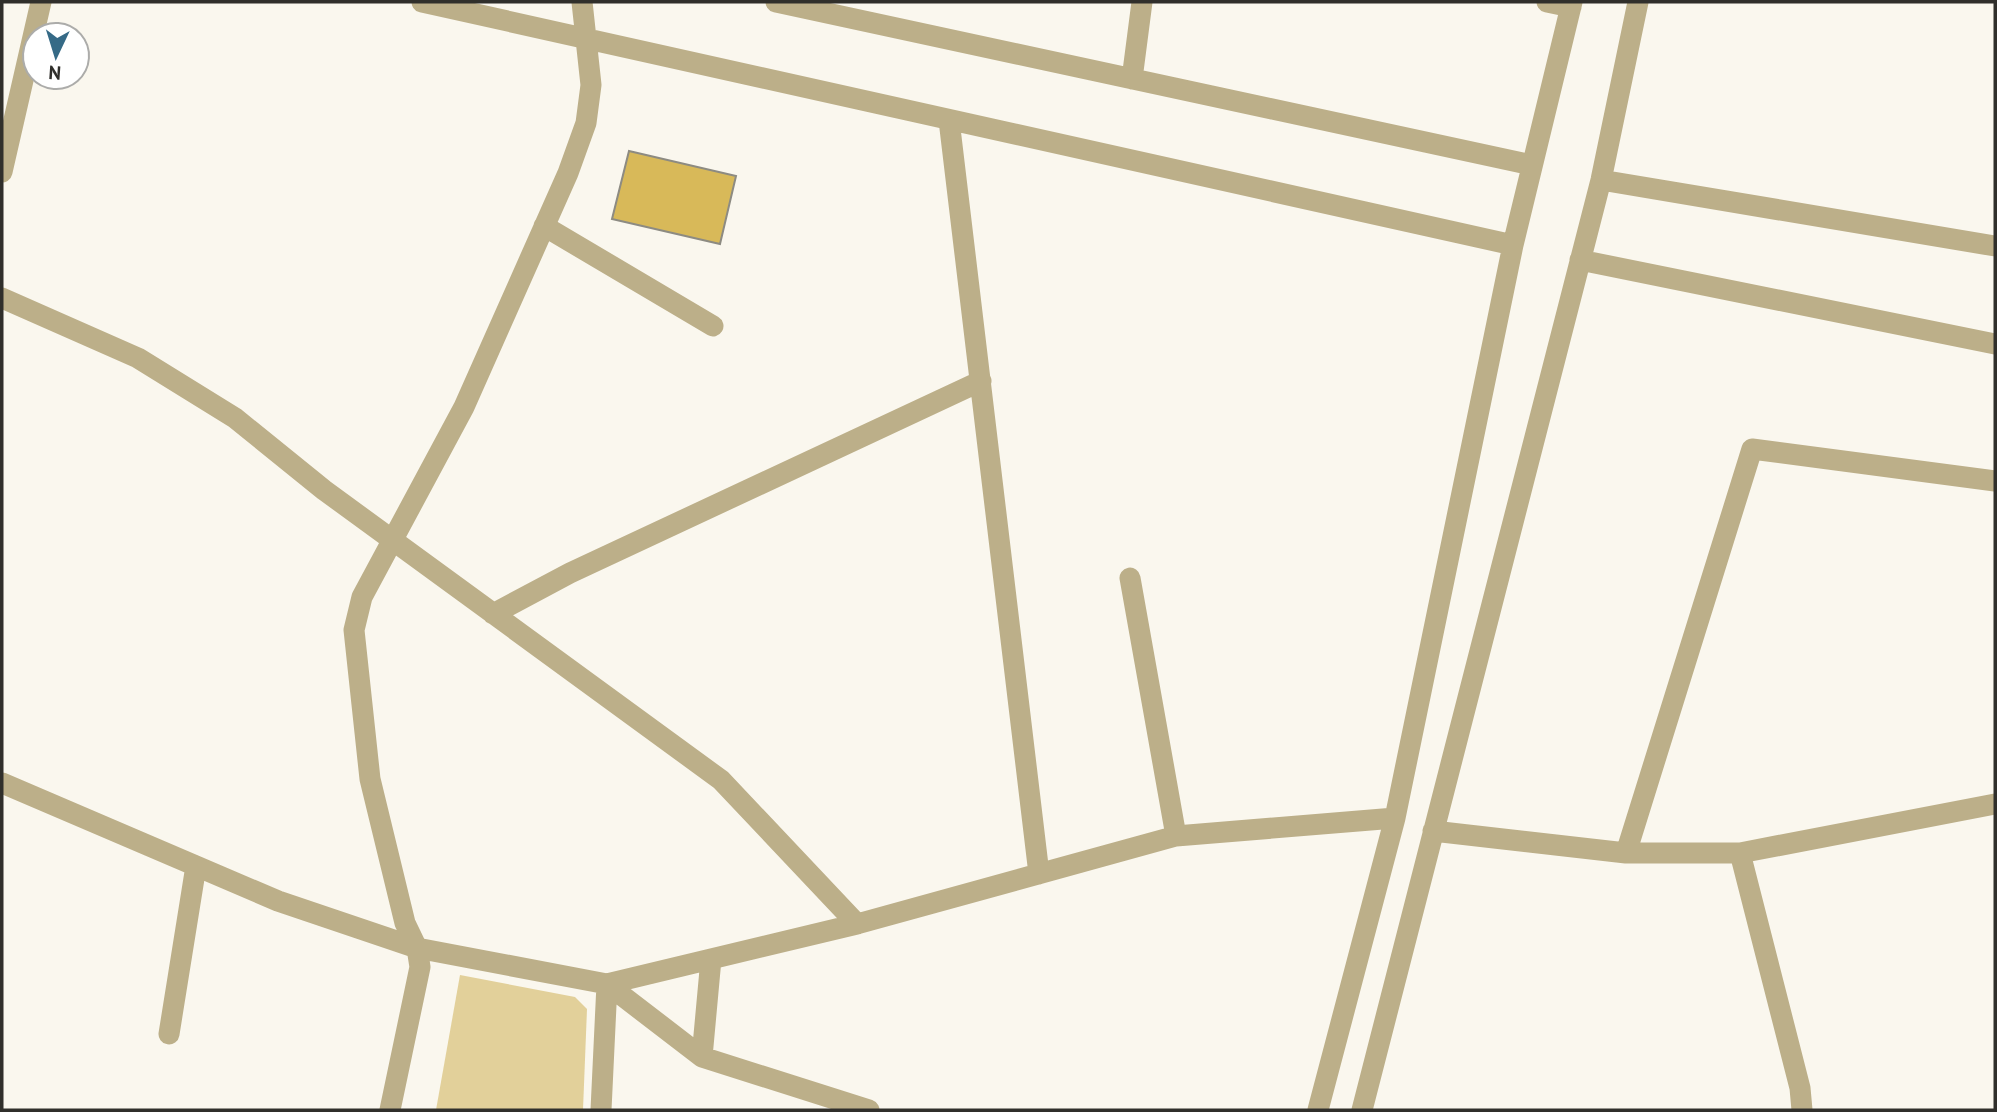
<svg xmlns="http://www.w3.org/2000/svg" width="1997" height="1112" font-family="'PT Sans',sans-serif">
<style>
.green{fill:#e2d09a}
.building{fill:#d8b959;stroke:#8d8b82;stroke-width:2}
.lines{fill:none;stroke-linecap:round;stroke-linejoin:round}
.minor{stroke:#bcaf89;stroke-width:21}
</style>
<rect width="100%" height="100%" fill="#faf7ee"/>
<!-- green -->
<path class="green" d="M460 975 575 997 587 1009 583 1110H436Z"/>
<!-- building -->
<path class="building" d="M629 151 736 176 720 244 612 219Z"/>
<g class="lines">
<!-- minor -->
<path class="minor" d="M422 2 1513 245
M776 2 1532 165
M1547 2 1571 7
M1132 79 1142 2
M949 120 1039 874
M2 172 41 2
M1601 180 1995 246
M544 226 713 326
M1580 260 1995 344
M2 298 138 358 235 418 324 490 721 780 857 924
M1130 578 1176 836
M493 614 570 573 981 381
M2 783 278 901 417 948 607 984 857 924 1176 836 1395 818
M1433 831 1626 853H1740L1995 804
M1626 853 1752 449 1995 481
M1740 853 1800 1088 1802 1110
M607 984 702 1057 869 1110
M169 1034 196 866
M702 1057 711 959
M390 1110 420 967 417 948 405 923 370 779 354 630 362 597 464 407 568 173 586 123 591 85 582 2
M601 1110 607 984
M1318 1110 1395 818 1513 245 1572 2
M1362 1110 1601 180 1638 2"/>
</g>
<!-- border -->
<rect width="1997" height="1112" fill="none" stroke="#302f2b" stroke-width="7"/>
<!-- north arrow -->
<g transform="translate(56 56) rotate(184)"><circle r="33" fill="#ffffff" stroke="#acacaa" stroke-width="2"/>
<path d="M0-5L12 26L0 18L-12 26Z" fill="#356a86"/>
<text y="-10" font-size="19" font-weight="bold" text-anchor="middle" fill="#302f2b">N</text>
</g>
</svg>
